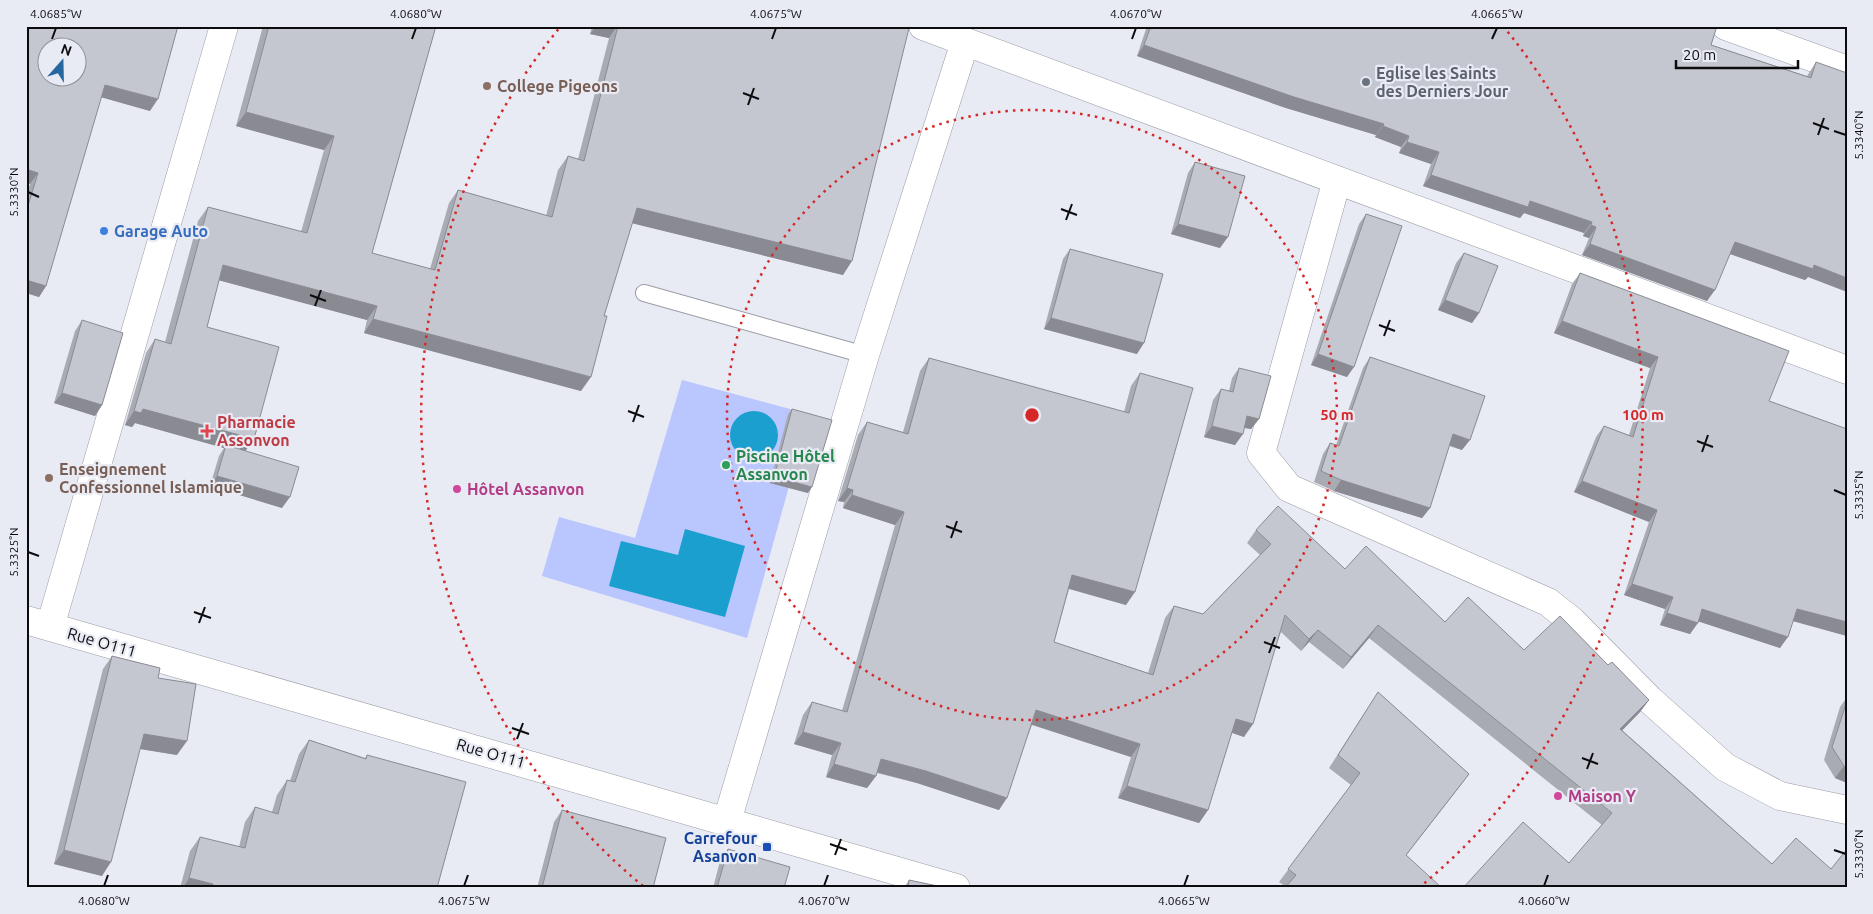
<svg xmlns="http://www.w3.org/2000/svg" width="1873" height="914" font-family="Ubuntu,sans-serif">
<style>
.green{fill:#bac6fe}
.water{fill:#1b9fcf}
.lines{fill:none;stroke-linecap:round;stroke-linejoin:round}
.service-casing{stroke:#9b9da6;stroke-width:18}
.minor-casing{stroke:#9b9da6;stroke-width:29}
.service{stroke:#fff;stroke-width:16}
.minor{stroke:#fff;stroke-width:28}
.wall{fill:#a9abb3}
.shaded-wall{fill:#8a8b92}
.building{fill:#c5c7d0;stroke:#8a8b92;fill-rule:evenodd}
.ticks{fill:none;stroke:#0c0c0f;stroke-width:2}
.ring{fill:none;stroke:#d62828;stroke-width:2.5;stroke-dasharray:2.5 5}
.worship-dot{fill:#6b7280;stroke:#e8eaf4;stroke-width:2}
.education-dot{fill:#8d6e63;stroke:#e8eaf4;stroke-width:2}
.shop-dot{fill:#3f7fe0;stroke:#e8eaf4;stroke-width:2}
.health-dot{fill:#e0444e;stroke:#e8eaf4;stroke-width:2}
.leisure-dot{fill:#2e9e5b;stroke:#e8eaf4;stroke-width:2}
.hotel-dot{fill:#d1479c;stroke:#e8eaf4;stroke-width:2}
.transit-dot{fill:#1a4fb4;stroke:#e8eaf4;stroke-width:2}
.labels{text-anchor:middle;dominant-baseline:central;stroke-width:4.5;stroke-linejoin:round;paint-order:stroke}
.worship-label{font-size:16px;font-weight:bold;fill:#5b616d;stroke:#e8eaf4;text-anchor:start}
.education-label{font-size:16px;font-weight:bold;fill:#785e54;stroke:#e8eaf4;text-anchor:start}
.shop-label{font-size:16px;font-weight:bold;fill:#366cbe;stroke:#e8eaf4;text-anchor:start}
.health-label{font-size:16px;font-weight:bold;fill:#be3a42;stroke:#e8eaf4;text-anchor:start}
.leisure-label{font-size:16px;font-weight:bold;fill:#27864d;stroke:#e8eaf4;text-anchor:start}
.hotel-label{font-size:16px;font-weight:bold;fill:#b23c85;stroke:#e8eaf4;text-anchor:start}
.street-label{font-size:16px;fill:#0c0c0f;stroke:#e8eaf4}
.transit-label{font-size:16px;font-weight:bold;fill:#164399;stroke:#e8eaf4;text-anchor:end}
.centre{fill:#d62828;stroke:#e8eaf4;stroke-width:2.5}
.ring-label{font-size:15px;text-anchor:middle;font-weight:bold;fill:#d62828;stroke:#e8eaf4;stroke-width:4.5;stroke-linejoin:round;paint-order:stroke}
.neatline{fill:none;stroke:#0c0c0f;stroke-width:2}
.ticks-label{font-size:12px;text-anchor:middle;fill:#0c0c0f}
</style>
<rect width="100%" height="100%" fill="#e8eaf4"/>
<!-- green -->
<path class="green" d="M682 380 809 414 747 638 542 576 559 517 635 538Z"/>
<!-- water -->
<path class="water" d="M730 435a24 24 0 1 1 48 0a24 24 0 1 1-48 0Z
M685 529 745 546 725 617 609 586 621 541 678 555Z"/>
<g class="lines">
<!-- service casing -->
<g class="service-casing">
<path id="service" d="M644 293 865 355"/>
</g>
<!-- minor casing -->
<g class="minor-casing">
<path id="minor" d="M923 26 1847 370
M1726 26 1847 70
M1337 180 1261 453 1289 488 1548 602 1572 621 1650 700 1725 767 1780 796 1847 810
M26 620 956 888
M50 627 224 26
M727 821 865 355 965 42"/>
</g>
<!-- service -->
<use href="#service" class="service"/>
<!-- minor -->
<use href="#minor" class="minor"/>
</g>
<!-- wall -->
<path class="wall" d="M26 26 150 111 101 97 46 286 39 297 26 293V197L30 184Z
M263 26H436L372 253 430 269 449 203 458 190 546 216 558 170 568 156 578 159 609 38 590 34 592 26H902L843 275 632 223 581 391 364 333 367 320 219 280 207 327 245 451 282 508 210 486 219 456 224 448 135 423 132 427 125 425 146 353 155 339 165 342 198 221 208 207 301 232 324 150 236 126Z
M1147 26H1717L1711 45 1807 76 1809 73 1816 62 1808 277 1805 280 1730 254 1707 301 1582 255 1589 238 1583 236 1584 233 1524 213 1520 218 1423 186 1431 164 1399 153 1401 147 1375 137 1376 135 1286 108 1137 56Z
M1195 162 1220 248 1171 234 1188 173Z
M1366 214 1347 377 1311 365 1359 224Z
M1070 249 1137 354 1044 329 1063 259Z
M1464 253 1479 313 1472 323 1438 310 1456 263Z
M1580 273 1769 401 1847 429V636L1793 621 1780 648 1698 621 1690 634 1660 625 1665 609 1624 595 1649 522 1574 492 1596 437 1604 426 1629 435 1650 368 1554 333 1572 284Z
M82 320 102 405 95 416 54 403 75 331Z
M1370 357 1462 450 1449 446 1430 508 1422 518 1334 491 1314 482 1323 454 1330 443 1336 445 1363 368Z
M929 358 1124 412 1131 386 1140 373 1126 605 1069 589 1054 642 1148 673 1165 618 1174 606 1203 614 1260 555 1247 543 1256 530 1345 569 1445 622 1524 650 1608 665 1649 700 1640 712 1622 730 1772 864 1847 888 1569 863 1602 825 1369 638 1343 669 1309 642 1301 651 1281 632 1244 737 1232 733 1208 810 1199 823 1118 798 1131 757 1032 725 999 810 917 783 877 773 876 776 867 788 826 777 832 755 794 744 803 715 812 702 842 711 895 525 843 508 844 502 838 501 858 435 867 422 903 432 920 371Z
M1239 368 1259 419 1251 429 1244 428 1235 445 1204 437 1213 400 1221 389 1229 391 1232 378Z
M792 409 808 493 770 483 788 414Z
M112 656 158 678 177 755 140 749 102 876 54 864 103 669Z
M1378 692 1469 774 1460 786 1406 855 1286 887 1279 882 1351 785 1329 768Z
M1847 697V783L1835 778 1824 760 1840 707Z
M309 740 365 758 367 755 437 888H180L190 851 200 837 239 847 245 822 255 807 272 812 277 795 287 780 290 781 299 754Z
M562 810 653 888H537L554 822Z
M728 849 784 888H713L720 861Z
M909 880 947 888H904Z"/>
<!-- shaded-wall -->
<path class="shaded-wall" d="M596 26H617L609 38 590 34Z
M1144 45 1384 124 1376 135 1286 108 1137 56Z
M105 85 158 99 150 111 97 96Z
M246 112 334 136 324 150 236 126Z
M1383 126 1409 136 1401 147 1375 137Z
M1407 142 1439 152 1431 164 1399 153Z
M26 169 38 173 30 184 26 183Z
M1431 175 1530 201 1592 222 1584 233 1524 213 1520 218 1423 186Z
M637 208 852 261 843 275 627 222Z
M1178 224 1228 237 1220 248 1171 234Z
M1591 225 1596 227 1589 238 1583 236Z
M1735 242 1814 265 1847 278V292L1808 277 1805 280 1727 253Z
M1590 244 1715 290 1707 301 1582 255Z
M223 265 377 306 367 320 214 279Z
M26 280 46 286 39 297 26 293Z
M1445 300 1479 313 1472 323 1438 310Z
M1051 318 1144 343 1137 354 1044 329Z
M373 319 591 377 581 391 364 333Z
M1562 321 1658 357 1650 368 1554 333Z
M1318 354 1354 367 1347 377 1311 365Z
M62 393 102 405 95 416 54 403Z
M143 409 254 439 244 453 226 445 224 448 135 423 132 427 125 425 134 411Z
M1247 416 1259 419 1251 429 1240 427Z
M1212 426 1243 434 1235 445 1204 437Z
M1453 434 1470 440 1462 450 1446 444Z
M217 476 290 497 282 508 210 486Z
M774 477 812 487 808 493 770 483Z
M1341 480 1430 508 1422 518 1334 491Z
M1582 481 1657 510 1649 522 1574 492Z
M847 488 853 490 844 502 838 501Z
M852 495 904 512 895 525 843 508Z
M1072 575 1135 592 1126 605 1063 587Z
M1632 584 1673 597 1665 609 1624 595Z
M1702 609 1788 637 1780 648 1694 620Z
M1797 609 1847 622V636L1789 620Z
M1667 613 1698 623 1690 634 1660 625Z
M1378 625 1369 638 1343 669 1351 657Z
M1318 630 1309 642 1301 651 1309 639Z
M1649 700 1640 712 1612 741 1620 729Z
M1036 710 1140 744 1131 757 1027 723Z
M1236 719 1253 724 1244 737 1227 731Z
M803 732 841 743 832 755 794 744Z
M144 734 187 741 177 755 134 748Z
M881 759 926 771 1007 798 999 810 917 783 872 771Z
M834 764 876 776 867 788 826 777Z
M1844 766 1847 767V783L1835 778Z
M1469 774 1460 786 1397 867 1406 855Z
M1127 786 1208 810 1199 823 1118 798Z
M64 850 111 862 102 876 54 864Z
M189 878 213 884 210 888H183Z"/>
<!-- building -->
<path class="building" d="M26 26H178L158 99 105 85 46 286 26 280V212L38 173 26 169ZM48 48H78V78H48Z
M269 26H436L372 253 435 270 458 190 552 217 568 156 584 161 618 26H902L909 28 852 261 637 208 604 316H607L591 377 373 319 377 306 223 265 207 327 279 347 254 439 143 409 141 413 134 411 155 339 171 344 208 207 307 233 334 136 246 112Z
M1151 26H1717L1711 45 1811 78 1816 62 1847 73V278L1814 265 1813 269 1735 242 1715 290 1590 244 1596 227 1591 225 1592 222 1530 201 1528 207 1431 175 1439 152 1407 142 1409 136 1383 126 1384 124 1294 97 1144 45Z
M1195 162 1245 176 1228 237 1178 224Z
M1366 214 1402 226 1354 367 1318 354Z
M1070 249 1163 274 1144 343 1051 318Z
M1464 253 1498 266 1479 313 1445 300Z
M1580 273 1789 351 1769 401 1847 429V622L1797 609 1788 637 1702 609 1698 623 1667 613 1673 597 1632 584 1657 510 1582 481 1604 426 1633 437 1658 357 1562 321Z
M82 320 123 333 102 405 62 393Z
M1370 357 1485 396 1470 440 1453 434 1430 508 1341 480 1321 471 1330 443 1339 446Z
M929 358 1129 413 1140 373 1193 388 1135 592 1072 575 1054 642 1153 675 1174 606 1203 614 1271 544 1256 530 1278 506 1345 569 1366 546 1445 622 1468 597 1524 650 1560 616 1608 665 1612 662 1649 700 1620 729 1772 864 1796 838 1831 869 1847 849V888H1463L1523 822 1569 863 1612 813 1378 625 1351 657 1318 630 1309 639 1285 615 1253 724 1236 719 1208 810 1127 786 1140 744 1036 710 1007 798 926 771 881 759 876 776 834 764 841 743 803 732 812 702 847 712 904 512 852 495 853 490 847 488 867 422 908 434Z
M1239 368 1271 376 1259 419 1247 416 1243 434 1212 426 1221 389 1233 392Z
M792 409 832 420 812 487 774 477Z
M226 445 299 467 290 497 217 476Z
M112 656 160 668 158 678 196 684 187 741 144 734 111 862 64 850Z
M1378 692 1469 774 1406 855 1442 888H1285L1296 875 1288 869 1360 773 1338 755Z
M1847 701V767L1844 766 1832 747Z
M309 740 366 759 367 755 466 782 437 888H212L213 884 189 878 200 837 245 848 255 807 278 814 287 780 295 782Z
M562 810 666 838 653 888H542Z
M728 849 790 867 784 888H717Z
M909 880 947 888H908Z"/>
<!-- ticks -->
<path class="ticks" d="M52 39 56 28M412 39 416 28M772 39 776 28M1132 39 1136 28M1492 39 1497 28M743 93 759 99M748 105 754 88M1813 123 1829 129M1834 131 1846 135M1818 135 1824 118M28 192 39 197M1061 209 1077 215M1066 220 1072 204M310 295 326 301M315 306 321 290M1379 325 1395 331M1384 336 1390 320M628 411 644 417M633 422 639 405M1697 441 1713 447M1702 452 1708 435M1834 490 1846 495M946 526 962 532M951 538 957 521M28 552 39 556M194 612 211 618M199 623 205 607M1264 642 1280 648M1269 653 1275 637M512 728 529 734M517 739 523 723M1582 758 1598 764M1587 769 1593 753M830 844 847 850M1834 850 1846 854M835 855 841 839M104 886 108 875M464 886 468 875M824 886 828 875M1184 886 1188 875M1544 886 1548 875"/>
<!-- distance rings -->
<g class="ring">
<circle cx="1032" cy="415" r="305"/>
<path d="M643 886A611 611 0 0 1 561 26M1503 26A611 611 0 0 1 1421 886"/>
</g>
<!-- markers -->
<circle class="worship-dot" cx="1366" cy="82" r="5"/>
<g class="education-dot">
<circle cx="487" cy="86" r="5"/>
<circle cx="49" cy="478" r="5"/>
</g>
<circle class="shop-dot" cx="104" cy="231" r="5"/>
<path class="health-dot" d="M204.5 423.5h5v5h5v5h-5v5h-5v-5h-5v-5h5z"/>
<circle class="leisure-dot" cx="726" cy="465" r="5"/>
<g class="hotel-dot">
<circle cx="457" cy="489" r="5"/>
<circle cx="1558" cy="796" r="5"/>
</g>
<rect class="transit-dot" x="762" y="842" width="10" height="10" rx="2.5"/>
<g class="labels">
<!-- worship labels -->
<g class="worship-label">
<text x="1376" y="73">Eglise les Saints<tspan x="1376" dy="18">des Derniers Jour</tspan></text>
</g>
<!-- education labels -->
<g class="education-label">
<text x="497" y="86">College Pigeons</text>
<text x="59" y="469">Enseignement<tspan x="59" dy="18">Confessionnel Islamique</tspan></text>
</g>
<!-- shop labels -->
<g class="shop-label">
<text x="114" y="231">Garage Auto</text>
</g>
<!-- health labels -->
<g class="health-label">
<text x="217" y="422">Pharmacie<tspan x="217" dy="18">Assonvon</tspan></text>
</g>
<!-- leisure labels -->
<g class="leisure-label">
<text x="736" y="456">Piscine Hôtel<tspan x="736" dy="18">Assanvon</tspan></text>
</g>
<!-- hotel labels -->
<g class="hotel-label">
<text x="467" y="489">Hôtel Assanvon</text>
<text x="1568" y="796">Maison Y</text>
</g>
<!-- street labels -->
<g class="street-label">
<text transform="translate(102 642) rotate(16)">Rue O111</text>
<text transform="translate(491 753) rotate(16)">Rue O111</text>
</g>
<!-- transit labels -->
<g class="transit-label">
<text x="757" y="838">Carrefour<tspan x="757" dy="18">Asanvon</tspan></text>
</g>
</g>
<circle cx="1032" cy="415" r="8" class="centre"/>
<g class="ring-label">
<text x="1337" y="420">50 m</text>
<text x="1643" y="420">100 m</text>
</g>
<!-- border -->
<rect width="1873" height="914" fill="none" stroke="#e8eaf4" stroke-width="55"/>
<!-- north arrow -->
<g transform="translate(62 62) rotate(20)"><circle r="24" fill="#e8eaf4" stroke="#909198"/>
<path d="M0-4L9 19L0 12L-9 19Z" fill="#25689d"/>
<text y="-8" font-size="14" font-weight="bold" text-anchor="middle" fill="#0c0c0f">N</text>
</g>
<!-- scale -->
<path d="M1676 60v8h122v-8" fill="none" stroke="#0c0c0f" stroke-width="2.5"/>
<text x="1683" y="60" font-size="15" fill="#0c0c0f" stroke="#e8eaf4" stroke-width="4" paint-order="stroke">20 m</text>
<rect x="28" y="28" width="1818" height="858" class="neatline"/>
<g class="ticks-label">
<text x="56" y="18">4.0685°W</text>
<text x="416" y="18">4.0680°W</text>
<text x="776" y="18">4.0675°W</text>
<text x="1136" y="18">4.0670°W</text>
<text x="1497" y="18">4.0665°W</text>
<text transform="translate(1859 135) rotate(-90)" y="4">5.3340°N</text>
<text transform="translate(14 192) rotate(-90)" y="4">5.3330°N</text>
<text transform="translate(1859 495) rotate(-90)" y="4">5.3335°N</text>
<text transform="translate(14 552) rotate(-90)" y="4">5.3325°N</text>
<text transform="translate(1859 854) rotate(-90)" y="4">5.3330°N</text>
<text x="104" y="905">4.0680°W</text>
<text x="464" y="905">4.0675°W</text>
<text x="824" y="905">4.0670°W</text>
<text x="1184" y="905">4.0665°W</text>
<text x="1544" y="905">4.0660°W</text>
</g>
</svg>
